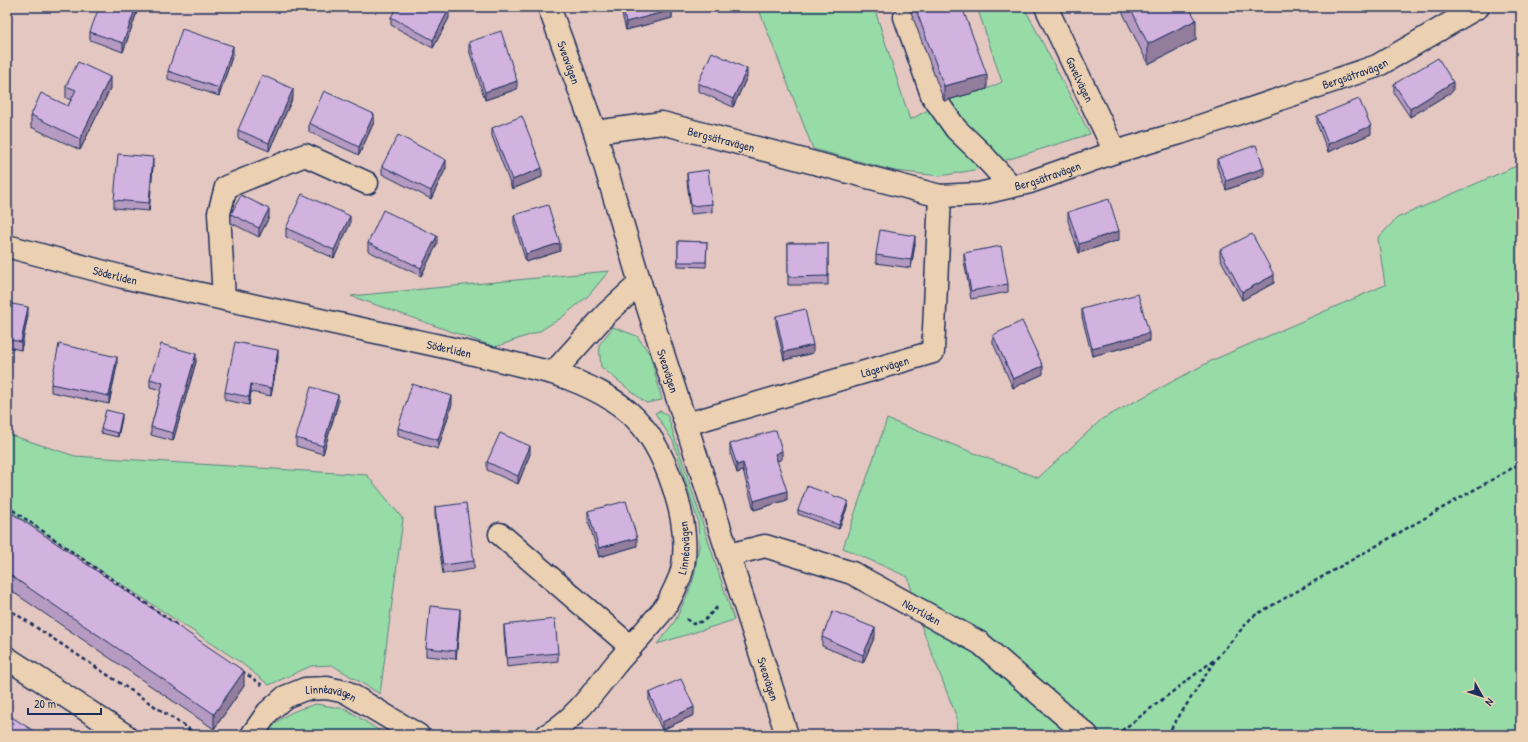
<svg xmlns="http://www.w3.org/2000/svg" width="1528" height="742" font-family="'Patrick Hand',sans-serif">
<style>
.green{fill:#97dba7;stroke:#598582}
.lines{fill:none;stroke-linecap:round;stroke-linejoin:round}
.minor-casing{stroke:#1b2f5e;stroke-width:25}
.path{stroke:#1b2f5e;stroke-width:2.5;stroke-dasharray:4 3;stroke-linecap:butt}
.minor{stroke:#ebd0b2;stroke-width:22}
.wall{fill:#b59ac1;stroke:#1b2f5e}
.shaded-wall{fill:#937d9d;stroke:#1b2f5e}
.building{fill:#d2b3e0;stroke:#1b2f5e}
.labels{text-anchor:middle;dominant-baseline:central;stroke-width:3.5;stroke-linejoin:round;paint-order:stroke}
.street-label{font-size:12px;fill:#1b2f5e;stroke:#ebd0b2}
</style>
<rect width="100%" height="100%" fill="#e4c7c0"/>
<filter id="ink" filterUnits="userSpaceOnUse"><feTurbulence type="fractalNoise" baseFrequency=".025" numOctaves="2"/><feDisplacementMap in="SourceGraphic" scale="8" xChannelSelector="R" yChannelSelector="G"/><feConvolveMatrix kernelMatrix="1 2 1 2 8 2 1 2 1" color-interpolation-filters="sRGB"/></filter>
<g filter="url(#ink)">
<!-- green -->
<path class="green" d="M758 7H874L910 120 944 101 987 89 1002 82 977 7H1024L1090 134 974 170 940 176 895 171 813 149Z
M1521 164V735H956L957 718 922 628 908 577 843 548 887 419 1038 478 1102 419 1213 360 1385 285 1378 238 1397 218Z
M609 271 588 296 561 318 538 332 495 347 351 296Z
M613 327 637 336 650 354 662 400 646 403 601 367 599 345Z
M660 411 667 414 734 620 657 644 675 621 689 591 694 577 699 545 698 521 673 441 655 413Z
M7 434 75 456 367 475 403 519 380 694 332 665 311 666 269 685 240 662 7 509Z
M316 704 346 709 386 735H265C283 714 290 712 316 704Z"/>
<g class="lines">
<!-- minor casing -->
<g class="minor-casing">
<g id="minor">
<path id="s1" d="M549 7 595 132 640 283 787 735"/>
<path id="s2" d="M1046 7 1115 152"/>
<path d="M905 17 932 95 956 129 981 153 1011 186"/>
<path id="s3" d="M595 132 662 123 940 196 979 194 1030 182 1115 152 1180 133 1377 66 1478 7"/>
<path id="s4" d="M7 246 123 277 449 348 553 373 606 314 640 283"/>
<path d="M224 299 219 213 226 187 305 155 367 183"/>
<path id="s5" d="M687 424 933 352 940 196"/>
<path d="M500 534 631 647"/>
<path id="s6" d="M729 555 765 546 852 573 980 643 1087 735"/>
<path d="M7 658 125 735"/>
<path id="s7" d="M252 735 268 712 285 697 305 689 327 688 346 692 418 735"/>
<path id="s8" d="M547 735C576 718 595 690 616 664 628 650 640 637 652 623 657 617 663 611 667 604 672 596 676 586 680 577 688 554 684 524 678 502 657 426 626 397 553 373"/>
</g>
</g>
<!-- path -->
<path class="path" d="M7 506 177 625
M7 608 198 735
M686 619 693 624 704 621 719 605
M242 671 262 685
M1116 735 1214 660
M1167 735 1216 659 1252 617 1521 463"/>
<!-- minor -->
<use href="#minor" class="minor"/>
</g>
<!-- wall -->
<path class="wall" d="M137 7V12L123 52 90 40V32Z
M620 7H672V18L626 30Z
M909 7H962L987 89 944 101Z
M1120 7H1189L1196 40 1148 64Z
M391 17 449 18 433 48 391 25Z
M469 42 517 89 485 100 469 50Z
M233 54 219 96 168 79V71Z
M747 77 733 107 698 91V83Z
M1394 84 1453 91 1410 117 1394 93Z
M66 86 110 89 80 150 31 127V115L68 106 71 100 66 98Z
M293 97 269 151 238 138V130Z
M1317 116 1371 134 1328 152 1317 124Z
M374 122 359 155 309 132V123Z
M492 128 542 177 512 189 492 136Z
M1217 159 1264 176 1226 190 1217 167Z
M153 166 149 211 114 208V200Z
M382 166 446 168 431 199 382 174Z
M687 173 712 204V212L691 214 687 181Z
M1068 212 1119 240 1079 253 1068 221Z
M231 214 269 217 259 237 231 223Z
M514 215 560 251 526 262 514 223Z
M350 224 334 258 286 237V228Z
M678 241 707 242 706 267 678 266Z
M368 243 437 244 421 276 368 251Z
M788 243H828V285H788Z
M915 244 911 268 876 263V255Z
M1220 250 1274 283 1242 300 1220 258Z
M964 253 1008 284V292L971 299 964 261Z
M7 303 28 315 21 350 7 347Z
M1082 309 1149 341 1092 356 1082 317Z
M776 316 813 353 784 360 776 324Z
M993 335 1043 374 1013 388 993 343Z
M278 358 271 396 251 392 249 405 225 400V392Z
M196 362 173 441 151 435V427L161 390 150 387V379Z
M117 365 109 404 51 392V384Z
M338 403 323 454 296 446V438Z
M452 404 438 449 398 436V428Z
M122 418 118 437 101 433V429Z
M730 444 782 459 777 461 787 500 754 510 743 471 737 473 730 452Z
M530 454 518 484 487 470V462Z
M848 505 839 529 798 514V510Z
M435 507 474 561V569L443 574 435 516Z
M588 511 637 546 599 557 588 520Z
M7 524 244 686 214 729 7 588Z
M460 617 456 659 426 656V648Z
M504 625 558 653V661L507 667 504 633Z
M875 636 863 663 822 646V637Z
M649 693 694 715 662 730 649 701Z"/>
<!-- shaded-wall -->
<path class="shaded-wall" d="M136 7H137V12L123 52V43Z
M1263 7H1275L1263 11Z
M449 9V18L433 48V40Z
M672 10V18L626 30V22Z
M1196 20V40L1148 64V44Z
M233 46V54L219 96V88Z
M747 69V77L733 107V99Z
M987 75V89L944 101V86Z
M110 77V89L80 150V139Z
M517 81V89L485 100V92Z
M1453 82V91L1410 117V109Z
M293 89V97L269 151V143Z
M374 114V122L359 155V147Z
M1371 126V134L1328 152V144Z
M153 157V166L149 211V203Z
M446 160V168L431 199V191Z
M542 168V177L512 189V180Z
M1264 168V176L1226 190V181Z
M269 209V217L259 237V228Z
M350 216V224L334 258V250Z
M1119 231V240L1079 253V244Z
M437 236V244L421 276V268Z
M915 236V244L911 268V260Z
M560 243V251L526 262V254Z
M1274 275V283L1242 300V292Z
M28 307V315L21 350V342Z
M1149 333V341L1092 356V348Z
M813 345V353L784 360V352Z
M278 350V358L271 396V388Z
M196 354V362L173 441V433Z
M117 357V365L109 404V396Z
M1043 366V374L1013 388V379Z
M251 384V392L249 405V397Z
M338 395V403L323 454V446Z
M452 396V404L438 449V440Z
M122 414V418L118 437V433Z
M530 446V454L518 484V476Z
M782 451V459L775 462V454Z
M743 463V471L737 473V465Z
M787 491V500L754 510V501Z
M848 501V505L839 529V525Z
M637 538V546L599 557V548Z
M460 609V617L456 659V651Z
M875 628V636L863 663V655Z
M244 671V686L214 729V714Z
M694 707V715L662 730V722Z"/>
<!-- building -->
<path class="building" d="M99 7H136L123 43 90 32Z
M397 7H445L449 9 433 40 391 17Z
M622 7H672V10L626 22Z
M915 7H962L987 75 944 86Z
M1130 7H1189L1196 20 1148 44Z
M182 29 233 46 219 88 168 71Z
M501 31 517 81 485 92 469 42Z
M712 52 747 69 733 99 698 83Z
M1438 58 1453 82 1410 109 1394 84Z
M78 62 110 77 80 139 31 115 41 93 68 106 76 90 66 86Z
M262 75 293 89 269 143 238 130Z
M324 91 374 114 359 147 309 123Z
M1359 99 1371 126 1328 144 1317 116Z
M522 116 542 168 512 180 492 128Z
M398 135 446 160 431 191 382 166Z
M1256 145 1264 168 1226 181 1217 159Z
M118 154 153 157 149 203 114 200Z
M708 170 712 204 691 206 687 173Z
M302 194 350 216 334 250 286 228Z
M241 195 269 209 259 228 231 214Z
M1109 199 1119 231 1079 244 1068 212Z
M548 205 560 243 526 254 514 215Z
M383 210 437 236 421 268 368 243Z
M880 230 915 236 911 260 876 255Z
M1252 234 1274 275 1242 292 1220 250Z
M678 241 707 242 706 262H678Z
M788 243H828V276L788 277Z
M1001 246 1008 284 971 291 964 253Z
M1138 294 1149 333 1092 348 1082 309Z
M7 303 28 307 21 342 7 339Z
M805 309 813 345 784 352 776 316Z
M1022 321 1043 366 1013 379 993 335Z
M235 342 278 350 271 388 251 384 249 397 225 392Z
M59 344 117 357 109 396 51 384Z
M161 344 196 354 173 433 151 427 163 383 150 379Z
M412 384 452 396 438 440 398 428Z
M311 387 338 395 323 446 296 438Z
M106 410 122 414 118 433 101 429Z
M776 430 782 451 775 454 787 491 754 501 743 463 737 465 730 444Z
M500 433 530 446 518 476 487 462Z
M807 486 848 501 839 525 798 510Z
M626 501 637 538 599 548 588 511Z
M466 503 474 561 443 565 435 507Z
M13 514 244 671 214 714 7 573V524Z
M430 606 460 609 456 651 426 648Z
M833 611 875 628 863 655 822 637Z
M555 619 558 653 507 658 504 625Z
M681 679 694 707 662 722 649 693Z
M7 714 40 735H7Z
M323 730 327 735H318Z"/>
</g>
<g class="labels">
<!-- street labels -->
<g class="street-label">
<text stroke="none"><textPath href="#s1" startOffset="59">Sveavägen</textPath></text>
<text stroke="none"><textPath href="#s3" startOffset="789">Bergsätravägen</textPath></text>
<text stroke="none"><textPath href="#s2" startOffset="80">Gavelvägen</textPath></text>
<text stroke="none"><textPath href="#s3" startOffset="129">Bergsätravägen</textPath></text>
<text stroke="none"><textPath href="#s3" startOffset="465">Bergsätravägen</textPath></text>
<text stroke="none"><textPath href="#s4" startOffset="112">Söderliden</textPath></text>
<text stroke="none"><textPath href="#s4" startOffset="454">Söderliden</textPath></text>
<text stroke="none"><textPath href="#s5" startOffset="206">Lägervägen</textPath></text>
<text stroke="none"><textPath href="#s1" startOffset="383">Sveavägen</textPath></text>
<text stroke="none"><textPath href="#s8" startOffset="238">Linnéavägen</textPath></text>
<text stroke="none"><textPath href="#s6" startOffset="208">Norrliden</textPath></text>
<text stroke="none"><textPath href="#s1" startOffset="707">Sveavägen</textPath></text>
<text stroke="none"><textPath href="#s7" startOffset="99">Linnéavägen</textPath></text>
</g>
</g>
<!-- margin -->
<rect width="1528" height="742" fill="none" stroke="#ebd0b2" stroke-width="24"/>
<rect x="12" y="12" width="1504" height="718" fill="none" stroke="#1b2f5e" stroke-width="1.5" filter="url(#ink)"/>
<!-- north arrow -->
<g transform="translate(1482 696) rotate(129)" stroke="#ebd0b2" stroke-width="3" paint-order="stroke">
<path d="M0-3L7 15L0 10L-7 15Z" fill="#1b2f5e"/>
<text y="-6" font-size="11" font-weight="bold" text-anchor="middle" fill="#1b2f5e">N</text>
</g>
<!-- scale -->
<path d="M28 708v6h73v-6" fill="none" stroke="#1b2f5e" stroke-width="2"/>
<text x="34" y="708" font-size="12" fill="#1b2f5e" stroke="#ebd0b2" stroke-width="3" paint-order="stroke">20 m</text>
</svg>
